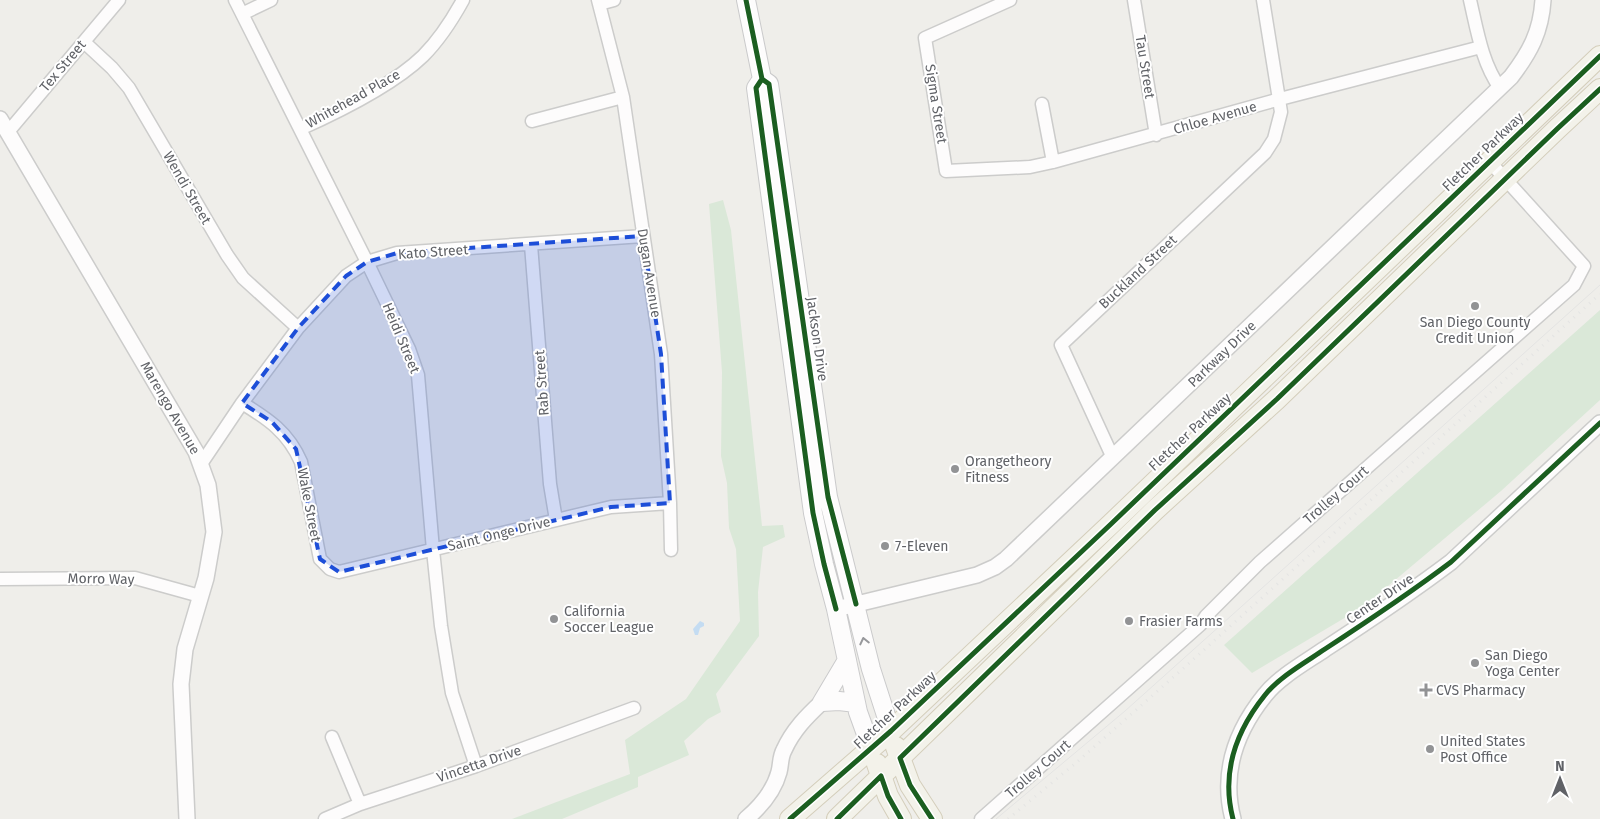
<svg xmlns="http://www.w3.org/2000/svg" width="1600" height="819" font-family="'Fira Sans',sans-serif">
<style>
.green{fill:#dae8d8}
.water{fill:#c4dcf2}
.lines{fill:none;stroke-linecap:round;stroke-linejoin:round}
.minor-casing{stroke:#cccccb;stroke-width:15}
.tertiary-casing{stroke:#cccccb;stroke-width:18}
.secondary-casing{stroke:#cacacb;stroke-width:20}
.primary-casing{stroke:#d4cebb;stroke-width:22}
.minor{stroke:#fdfcfc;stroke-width:12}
.tertiary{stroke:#fdfcfc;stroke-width:15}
.secondary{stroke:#fdfcfc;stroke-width:18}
.primary{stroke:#f3f2ea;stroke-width:20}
.tram{stroke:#e4e4e3;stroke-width:1}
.rail{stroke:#e4e4e3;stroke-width:3;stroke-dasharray:1 6;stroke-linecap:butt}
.cycleway-casing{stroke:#fff;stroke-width:8}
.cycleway{stroke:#1b5e20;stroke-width:5}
.oneway{stroke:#97989b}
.marked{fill:#1d4ed8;fill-opacity:0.2;stroke:#1d4ed8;stroke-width:4;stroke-dasharray:10 6;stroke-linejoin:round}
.poi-dot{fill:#929395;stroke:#fff;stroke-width:2}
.labels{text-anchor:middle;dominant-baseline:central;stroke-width:4;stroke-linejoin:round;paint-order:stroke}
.street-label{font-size:14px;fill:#606267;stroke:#fff}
.poi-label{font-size:14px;fill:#606267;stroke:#fff;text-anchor:start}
</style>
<rect width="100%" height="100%" fill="#efeeea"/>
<!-- green -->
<path class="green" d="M723 200 731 230 762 526 783 525 785 537 763 547 758 592 759 636 716 694 721 712 708 719 684 741 689 755 638 777V787L562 819H512L630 774 625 740 686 699 740 621 736 549 729 528 727 483 721 456 722 372 709 204Z
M1600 310V400L1501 491 1363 607 1252 673 1224 645Z"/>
<!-- water -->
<path class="water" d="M700 621 704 623V626L700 628 698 635H695L693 629Z"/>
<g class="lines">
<!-- minor casing -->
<g class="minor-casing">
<path id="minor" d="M235 0 367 262 409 349 418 375 433 550 441 626 452 693 476 766
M598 0 623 97 661 354 670 503 671 550
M1010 0 925 38 946 171 1030 167 1053 162 1280 99 1481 47
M1134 0 1156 135
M1470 0C1477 30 1482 63 1500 88
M599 4 614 0
M242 14 271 0
M84 42 112 68 129 88 227 255 243 278 298 328
M1042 104 1053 162
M532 121 623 97
M300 129C338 112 393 85 423 56 439 40 452 20 463 0
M8 132 119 0
M531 245 550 484 556 520
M242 403C268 419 288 432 301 462L320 559 330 569 339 572 611 507 670 503
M1113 458 1061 345 1265 153 1274 139 1281 112 1263 0
M201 464 242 403 298 328 346 276 367 262 397 253 643 236
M0 579 135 578 200 596
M332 737 360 804
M325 819 360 804 476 766 634 708
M981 819 1200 625 1206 616 1260 562 1574 285 1584 266 1489 161"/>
</g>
<!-- tertiary casing -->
<g class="tertiary-casing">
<path id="tertiary" d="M0 119 196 452 208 485 214 532 206 578 185 649 181 684 187 819
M836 609 977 575 995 567 1006 559 1511 77C1530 52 1541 32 1543 0
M746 819C760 807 774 791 779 772 781 765 780 757 784 750 793 730 807 716 822 702
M1233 819C1221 773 1236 731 1265 695 1279 677 1306 662 1325 649 1368 621 1410 593 1451 562L1600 423"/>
</g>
<!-- secondary casing -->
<g class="secondary-casing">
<path id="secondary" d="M746 0 762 79 756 88 813 513 824 564 836 609 858 712 871 748
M762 79 769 84 828 497 871 669 891 731
M822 702 847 660
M822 702 839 701 856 703"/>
</g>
<!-- primary casing -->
<g class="primary-casing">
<path id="primary" d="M896 747 910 785 932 819
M877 764 888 796 901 819
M790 819 891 731 1111 524 1600 56
M837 819 1155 510 1277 399 1557 129 1600 89"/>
</g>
<!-- minor -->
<use href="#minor" class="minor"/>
<!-- tertiary -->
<use href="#tertiary" class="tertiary"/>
<!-- secondary -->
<use href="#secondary" class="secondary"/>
<!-- primary -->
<use href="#primary" class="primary"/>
<!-- tram -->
<path class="tram" d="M996 819 1125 711 1600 285"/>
<!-- rail -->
<path class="rail" d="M1008 819 1077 762 1186 666 1600 294"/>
<!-- cycleway casing -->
<g class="cycleway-casing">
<path id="cycleway" d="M746 0 762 79 756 88 813 513 824 564 836 609
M762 79 769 84 828 497 856 604
M790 819 891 731 1111 524 1600 56
M837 819 881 776 888 796 901 819
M932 819 910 785 900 758 1155 510 1277 399 1557 129 1600 89
M1233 819C1221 773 1236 731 1265 695 1279 677 1306 662 1325 649 1368 621 1410 593 1451 562L1600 423"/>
</g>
<!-- cycleway -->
<use href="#cycleway" class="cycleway"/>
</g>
<!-- one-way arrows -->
<defs><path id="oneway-chevron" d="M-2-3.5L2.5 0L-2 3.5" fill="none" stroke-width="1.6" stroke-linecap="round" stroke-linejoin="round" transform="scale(1.25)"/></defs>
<use class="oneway" href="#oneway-chevron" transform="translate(864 641) rotate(-103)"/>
<!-- marked area -->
<path class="marked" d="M643 236 661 354 670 503 611 507 339 572 320 559 296 449 272 422 242 403 298 328 346 276 367 262 397 253Z"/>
<!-- markers -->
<g class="poi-dot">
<circle cx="1475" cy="306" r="5"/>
<circle cx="955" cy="469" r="5"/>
<circle cx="885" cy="546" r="5"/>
<circle cx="554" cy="619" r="5"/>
<circle cx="1129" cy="621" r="5"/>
<circle cx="1475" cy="663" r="5"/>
<path d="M1423.5 682.5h5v5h5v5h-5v5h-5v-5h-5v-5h5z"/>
<circle cx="1430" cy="749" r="5"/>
</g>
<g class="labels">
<!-- street labels -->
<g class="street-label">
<text transform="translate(63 66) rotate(-50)">Tex Street</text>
<text transform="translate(1145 67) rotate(81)">Tau Street</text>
<text transform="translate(353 99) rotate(-29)">Whitehead Place</text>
<text transform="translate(936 104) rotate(81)">Sigma Street</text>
<text transform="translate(1215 118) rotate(-16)">Chloe Avenue</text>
<text transform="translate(1483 152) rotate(-44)">Fletcher Parkway</text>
<text transform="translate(187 188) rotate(60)">Wendi Street</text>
<text transform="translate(433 252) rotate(-4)">Kato Street</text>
<text transform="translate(1138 272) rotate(-43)">Buckland Street</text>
<text transform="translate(649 273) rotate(81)">Dugan Avenue</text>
<text transform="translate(401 338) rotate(67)">Heidi Street</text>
<text transform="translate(817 339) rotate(82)">Jackson Drive</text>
<text transform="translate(1222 354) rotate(-44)">Parkway Drive</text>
<text transform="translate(542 383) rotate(-94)">Rab Street</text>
<text transform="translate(170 408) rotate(60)">Marengo Avenue</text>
<text transform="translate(1190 432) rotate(-43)">Fletcher Parkway</text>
<text transform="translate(1336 495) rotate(-41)">Trolley Court</text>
<text transform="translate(309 505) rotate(79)">Wake Street</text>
<text transform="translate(499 534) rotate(-14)">Saint Onge Drive</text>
<text transform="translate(101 579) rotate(1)">Morro Way</text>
<text transform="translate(1380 599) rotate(-34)">Center Drive</text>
<text transform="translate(895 710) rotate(-43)">Fletcher Parkway</text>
<text transform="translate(479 764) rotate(-19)">Vincetta Drive</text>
<text transform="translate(1038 769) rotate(-41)">Trolley Court</text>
</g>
<!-- poi labels -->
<g class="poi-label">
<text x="1475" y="322" text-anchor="middle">San Diego County<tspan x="1475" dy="16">Credit Union</tspan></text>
<text x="965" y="461">Orangetheory<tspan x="965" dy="16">Fitness</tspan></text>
<text x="895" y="546">7-Eleven</text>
<text x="564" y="611">California<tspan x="564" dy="16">Soccer League</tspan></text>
<text x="1139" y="621">Frasier Farms</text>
<text x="1485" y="655">San Diego<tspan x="1485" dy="16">Yoga Center</tspan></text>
<text x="1436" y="690">CVS Pharmacy</text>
<text x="1440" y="741">United States<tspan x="1440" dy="16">Post Office</tspan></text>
</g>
</g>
<!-- north arrow -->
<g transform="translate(1560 779)" stroke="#ffffff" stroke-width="4" paint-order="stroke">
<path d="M0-4L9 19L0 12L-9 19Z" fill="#606267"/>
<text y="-8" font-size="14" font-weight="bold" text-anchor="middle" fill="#606267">N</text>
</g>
</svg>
